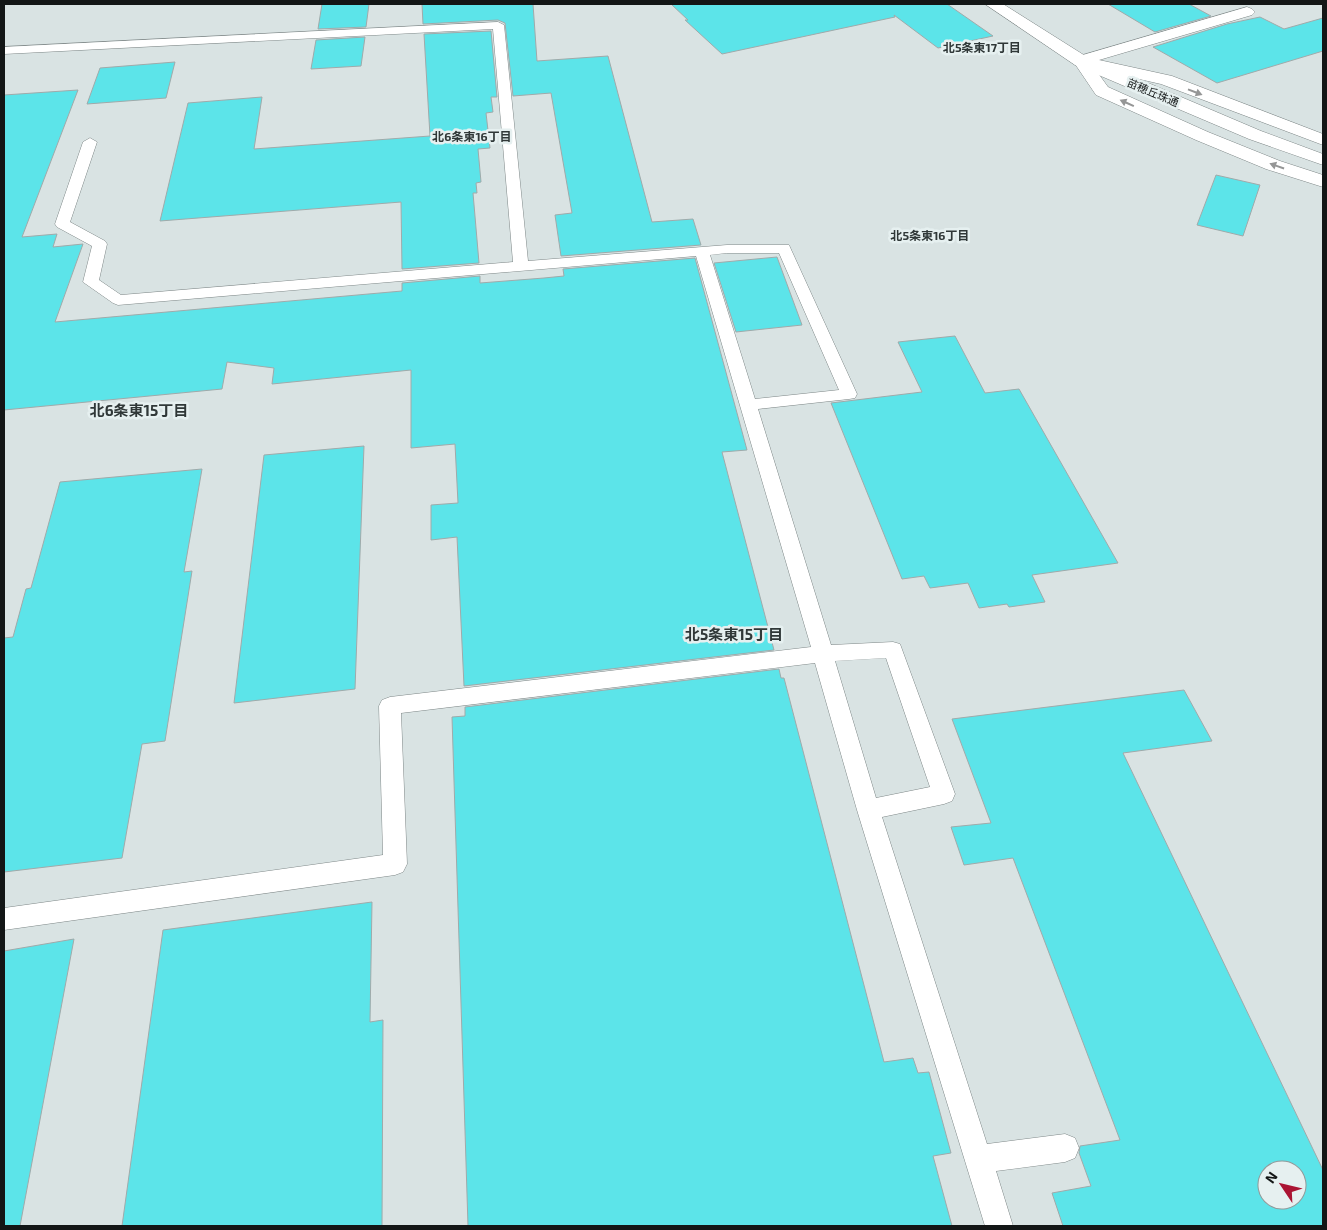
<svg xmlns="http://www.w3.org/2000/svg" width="1327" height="1230" font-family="'Exo 2','Noto Sans JP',sans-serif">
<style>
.building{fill:#5ce4e9;stroke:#a0aaaa;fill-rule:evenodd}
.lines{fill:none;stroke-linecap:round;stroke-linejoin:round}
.lane-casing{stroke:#7e8787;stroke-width:1}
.street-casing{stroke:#7e8787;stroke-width:1}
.secondary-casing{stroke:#7e8787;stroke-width:1}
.lane{fill:#fff;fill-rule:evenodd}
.street{fill:#fff;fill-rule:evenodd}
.secondary{fill:#fff;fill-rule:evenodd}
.oneway{fill:#959696}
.labels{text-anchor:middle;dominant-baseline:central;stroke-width:5;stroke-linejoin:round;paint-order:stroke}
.far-street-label{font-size:11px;fill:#131616;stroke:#e6f0f0}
.far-neighbourhood-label{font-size:12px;font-weight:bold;fill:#303838;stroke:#e6f0f0}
.neighbourhood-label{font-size:15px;font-weight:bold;fill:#303838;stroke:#e6f0f0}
</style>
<rect width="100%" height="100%" fill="#d9e3e3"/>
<!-- building -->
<path class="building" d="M322 4H369L366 27 318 29Z
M422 4H533L537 61 608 56 652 222 693 219 701 245 561 256 555 215 572 213 551 93 513 96 505 23 498 20 423 24Z
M671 4H947L993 36 938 48 894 15 895 17 722 54 685 20H688Z
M1108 4H1189L1211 16 1155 32Z
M1260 17 1284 29 1323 18V51L1217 83 1153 47 1227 24Z
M491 31 497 97H491L493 112 486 113 490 148 478 149 481 182 476 183 477 193H473L479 263 402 269 401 202 160 221 188 103 262 97 254 149 430 136 424 34Z
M365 37 361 66 311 69 316 40Z
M175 62 166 98 87 104 100 68Z
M78 90 22 237 57 234 53 247 83 244 55 322 402 291V283L480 276V283L544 278 564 276 563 269 695 258 747 450 722 452 774 650 464 686 457 537 431 540V505L458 503 455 444 411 448V370L272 384 274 368 227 362 222 389 4 410V95Z
M1216 175 1260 185 1243 236 1197 225Z
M777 257 802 325 736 332 714 263Z
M955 336 985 393 1019 389 1118 563 1032 575 1045 602 1009 607 1007 604 979 608 968 583 930 588 924 576 902 579 831 403 922 392 898 342Z
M364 446 355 689 234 703 264 455Z
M202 469 184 572 192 571 165 741 142 744 122 858 4 872V638L13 637 26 589 31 588 60 482Z
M779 669 781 678H784L884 1062 913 1058 918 1073 929 1072 951 1153 933 1156 952 1226H468L452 717 465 716V707Z
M1184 690 1212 741 1123 753 1323 1170V1226H1063L1052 1193 1091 1186 1079 1153 1080 1146 1120 1140 1013 858 964 865 951 827 991 823 952 719ZM1267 1170H1297V1200H1267Z
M372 902 370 1022 383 1020 382 1226H122L163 930Z
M74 939 20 1226H4V951Z"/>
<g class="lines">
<!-- lane casing -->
<g class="lane-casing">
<path id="lane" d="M498 22 504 25 528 261 727 245H789L857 394 855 398 849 399 758 409 831 645 893 642 900 644 955 794 952 801 944 804 882 817 987 1144 1065 1134 1075 1138 1079 1148 1075 1158 1065 1162 996 1171 1013 1226H985L857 810 815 663 401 713 407 864 403 872 395 875 4 930V908L383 855 379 706 382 700 390 697 811 647 696 256 118 305 113 303 83 282 92 246 57 227 55 224 83 142 90 138 97 142 70 222 105 241 107 244 99 280 121 295 513 262 493 29 4 54V47ZM727 253H779L839 390 755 399 710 255ZM886 658 930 787 876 798 835 661Z"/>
</g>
<!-- street casing -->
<g class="street-casing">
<path id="street" d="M1247 7 1252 9 1255 12 1252 15 1099 60 1172 76 1323 134V145L1161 84 1095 69 1108 87 1208 132 1280 161 1323 175V187L1266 169 1196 140 1096 95 1073 61 1076 57Z"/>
</g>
<!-- secondary casing -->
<g class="secondary-casing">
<path id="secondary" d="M985 4H1003L1087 57 1261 131 1323 154V165L1249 139 1075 65Z"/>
</g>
<!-- lane -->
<use href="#lane" class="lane"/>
<!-- street -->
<use href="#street" class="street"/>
<!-- secondary -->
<use href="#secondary" class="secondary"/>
</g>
<!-- one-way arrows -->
<defs><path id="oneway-solid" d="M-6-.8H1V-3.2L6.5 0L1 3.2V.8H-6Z" transform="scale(1.25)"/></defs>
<g class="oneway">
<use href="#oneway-solid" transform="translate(1195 92) rotate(21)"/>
<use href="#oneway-solid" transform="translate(1127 103) rotate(-156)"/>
<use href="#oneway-solid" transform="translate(1277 166) rotate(-161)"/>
</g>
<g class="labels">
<!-- far-street labels -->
<g class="far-street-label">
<text transform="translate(1153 92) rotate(23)">苗穂丘珠通</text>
</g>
<!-- far-neighbourhood labels -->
<g class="far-neighbourhood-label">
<text x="982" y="47">北5条東17丁目</text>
<text x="472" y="136">北6条東16丁目</text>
<text x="930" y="235">北5条東16丁目</text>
</g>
<!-- neighbourhood labels -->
<g class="neighbourhood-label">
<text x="139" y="410">北6条東15丁目</text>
<text x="734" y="634">北5条東15丁目</text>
</g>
</g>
<!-- border -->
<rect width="1327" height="1230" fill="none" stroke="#131616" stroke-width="10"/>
<!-- north arrow -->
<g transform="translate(1282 1185) rotate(305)"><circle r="24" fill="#e6f0f0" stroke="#929999"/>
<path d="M0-4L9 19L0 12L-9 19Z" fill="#aa1433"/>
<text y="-8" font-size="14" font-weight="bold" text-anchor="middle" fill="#131616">N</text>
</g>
</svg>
